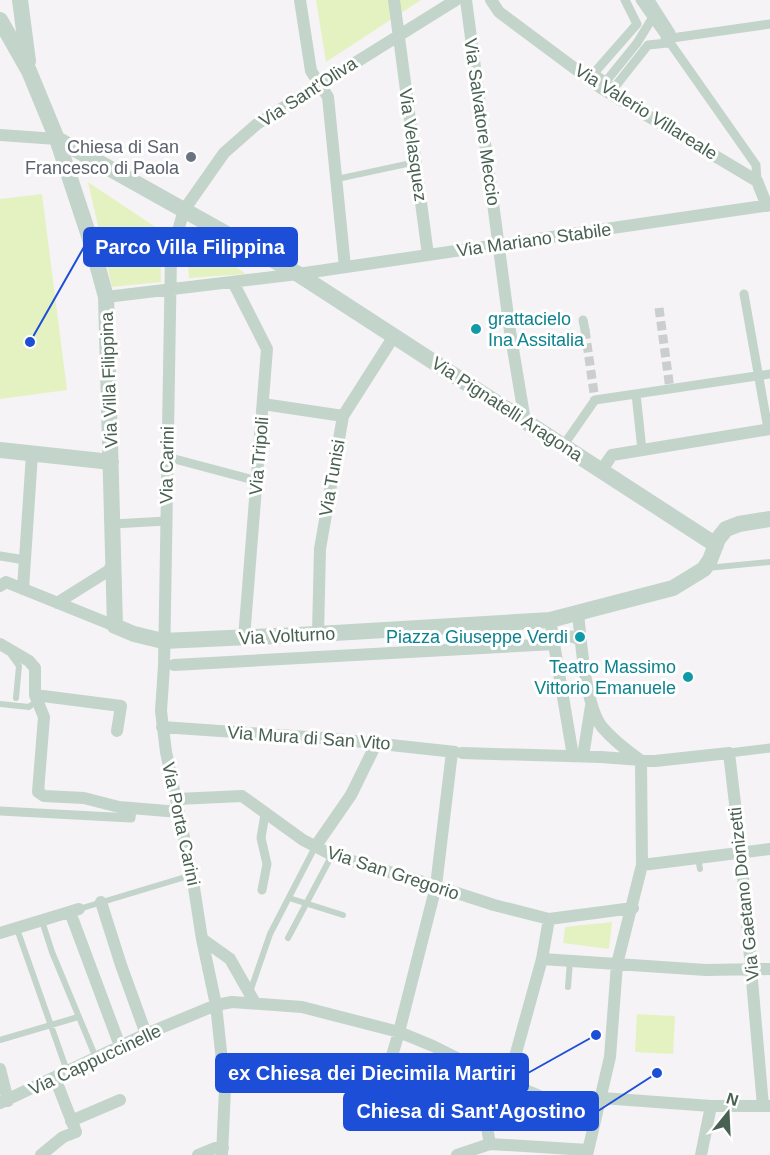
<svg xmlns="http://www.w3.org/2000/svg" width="770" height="1155" font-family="Helvetica,sans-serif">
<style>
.green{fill:#e4f2c2}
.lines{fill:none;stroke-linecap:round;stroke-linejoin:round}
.pedestrian-tunnel{stroke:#cacecc;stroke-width:9;stroke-dasharray:9 4.5;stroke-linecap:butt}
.service{stroke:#c3d4ca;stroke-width:6}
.pedestrian{stroke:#c3d4ca;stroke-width:9}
.minor{stroke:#c3d4ca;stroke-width:12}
.tertiary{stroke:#c3d4ca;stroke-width:16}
.worship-dot{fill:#6b7280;stroke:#fff;stroke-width:2}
.culture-dot{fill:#0f9aa8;stroke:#fff;stroke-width:2}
.labels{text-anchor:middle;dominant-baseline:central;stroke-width:6;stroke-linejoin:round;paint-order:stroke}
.street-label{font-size:18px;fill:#496152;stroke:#fff}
.worship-label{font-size:18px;fill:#5b616d;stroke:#fff;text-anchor:end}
.culture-label{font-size:18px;fill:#0d838f;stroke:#fff;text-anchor:end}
.leader{fill:none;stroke:#1d4ed8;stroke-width:2}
.callout-dot{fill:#1d4ed8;stroke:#fff;stroke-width:2}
.callout{fill:#1d4ed8;stroke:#1d4ed8;stroke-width:2}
.callout-label{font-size:20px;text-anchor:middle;font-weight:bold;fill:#fff}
</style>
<rect width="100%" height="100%" fill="#f5f3f5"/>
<!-- green -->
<path class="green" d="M316 0H421L326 62Z
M88 182 160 230 161 282 112 287Z
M42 194 67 390 0 399V199Z
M196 239 246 274 189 278 187 253Z
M612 922 609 949 563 943 565 927Z
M637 1014 675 1016 673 1054 635 1052Z"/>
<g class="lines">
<!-- pedestrian-tunnel -->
<path class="pedestrian-tunnel" d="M659 308 670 389
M585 330 595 400"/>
<!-- service -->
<path class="service" d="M337 179 416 162
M707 568 770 562
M11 655 19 666 16 698
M0 704 29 707 34 703V699
M698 858 700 869
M289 898 343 915
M79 909 192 875
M42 921 52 952 96 1058
M17 929 67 1071
M288 938 332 855
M568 987 570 961
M250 992 270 934 315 847
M0 1040 78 1017"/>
<!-- pedestrian -->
<path class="pedestrian" d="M625 0 637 24 594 73 614 88 648 45 668 43 671 33 650 0
M640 0 756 165 757 181
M665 39 770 24
M603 85 637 43 653 17
M744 294 768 429
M583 320 585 330
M636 394 642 450
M563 446 595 400 770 374
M167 457 257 481
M113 524 166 521
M0 556 25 560
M729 753 770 748
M0 811 131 818 132 808
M262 890 267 864 261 838 265 814"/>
<!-- minor -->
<path class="minor" d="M300 0 311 71 328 97 345 267
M394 0 428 255
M466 0 510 331 525 421
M491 0 499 12 601 88 757 181 767 206
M0 135 57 139
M233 282 267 349 244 638
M106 297 298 274 770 205
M263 404 343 416
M601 471 612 455 770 429
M0 586 6 582 115 626
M23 589 32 454
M57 603 108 571 114 564
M578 613C581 641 585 705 602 727 613 740 626 750 640 760
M550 620 573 756
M318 634 320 549 343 416 394 336
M0 644 29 661 35 668V695L44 717 38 792 44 796 84 798 119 807 179 812
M555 644C562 634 570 635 581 640
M174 665 555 644
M35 695 121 706 117 731
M162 727 336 739 455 752
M462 753 601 757 655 761 729 753 741 854 763 1106
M583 756 591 706
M177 799 242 796 303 840 332 855 420 881 494 905 549 919
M315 847 351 795 377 742
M642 865 770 849
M101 902 121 965 146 1034
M70 912 120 1046
M0 933 79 909
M202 939 230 959 255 1003
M542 959 706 970 770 969
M0 1069 8 1101
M386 1076 399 1032 436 886 452 752
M508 1082 542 959 549 919 633 908
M0 1103 146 1034 216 1005 232 1002 302 1007 399 1032 433 1046 495 1077 544 1098H602L711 1106H770
M71 1121 120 1100
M490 1144 486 1122 495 1077
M41 1155 63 1137 76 1132 55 1078
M198 1155 215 1148H223
M222 1155 225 1089 216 1005 202 939 192 875 166 752 161 711 164 666 171 255 184 210 224 153 257 124 456 0
M457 1155 490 1144 588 1150
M587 1155 610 1057 617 964 642 865 641 761
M701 1155 711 1106"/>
<!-- tertiary -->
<path class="tertiary" d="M20 0 28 61
M0 20 29 71 57 139 91 242 106 297 115 626 134 634 163 641 318 634 550 620 673 588 704 569 710 560 718 539 726 529 739 524 770 519
M57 139 298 274 716 545
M0 450 111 462"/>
</g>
<!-- markers -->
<circle class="worship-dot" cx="191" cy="157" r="6"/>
<g class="culture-dot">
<circle cx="476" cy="329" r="6"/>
<circle cx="580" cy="637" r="6"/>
<circle cx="688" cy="677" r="6"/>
</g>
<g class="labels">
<!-- street labels -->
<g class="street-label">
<text transform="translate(308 92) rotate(-33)">Via Sant'Oliva</text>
<text transform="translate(646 112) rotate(32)">Via Valerio Villareale</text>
<text transform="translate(482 122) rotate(82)">Via Salvatore Meccio</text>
<text transform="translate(413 145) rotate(82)">Via Velasquez</text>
<text transform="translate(534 240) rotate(-8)">Via Mariano Stabile</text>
<text transform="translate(109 380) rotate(-92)">Via Villa Filippina</text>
<text transform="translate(507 409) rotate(33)">Via Pignatelli Aragona</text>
<text transform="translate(259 456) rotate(-85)">Via Tripoli</text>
<text transform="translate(167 465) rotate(-89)">Via Carini</text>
<text transform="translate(332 478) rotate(-80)">Via Tunisi</text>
<text transform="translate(287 636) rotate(-3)">Via Volturno</text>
<text transform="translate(309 738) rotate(4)">Via Mura di San Vito</text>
<text transform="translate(181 824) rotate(78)">Via Porta Carini</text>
<text transform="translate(393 873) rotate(18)">Via San Gregorio</text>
<text transform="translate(744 894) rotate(-96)">Via Gaetano Donizetti</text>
<text transform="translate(95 1060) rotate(-25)">Via Cappuccinelle</text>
</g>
<!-- worship labels -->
<g class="worship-label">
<text x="179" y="147">Chiesa di San<tspan x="179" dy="21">Francesco di Paola</tspan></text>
</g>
<!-- culture labels -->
<g class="culture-label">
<text x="488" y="319" text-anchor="start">grattacielo<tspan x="488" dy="21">Ina Assitalia</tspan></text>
<text x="568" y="637">Piazza Giuseppe Verdi</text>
<text x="676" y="667">Teatro Massimo<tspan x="676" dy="21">Vittorio Emanuele</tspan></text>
</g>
</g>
<!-- callouts -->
<path class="leader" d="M30 342L84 247M596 1035L528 1073M657 1073L598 1111"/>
<g class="callout-dot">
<circle cx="30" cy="342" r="6"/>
<circle cx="596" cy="1035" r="6"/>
<circle cx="657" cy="1073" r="6"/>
</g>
<g class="callout">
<rect x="84" y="228" width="213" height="38" rx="6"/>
<rect x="216" y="1054" width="312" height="38" rx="6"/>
<rect x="344" y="1092" width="254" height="38" rx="6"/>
</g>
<g class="callout-label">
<text x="190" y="254">Parco Villa Filippina</text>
<text x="372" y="1080">ex Chiesa dei Diecimila Martiri</text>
<text x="471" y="1118">Chiesa di Sant'Agostino</text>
</g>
<!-- north arrow -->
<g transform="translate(728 1113) rotate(18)" stroke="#ffffff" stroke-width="4.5" paint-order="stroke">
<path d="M0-4.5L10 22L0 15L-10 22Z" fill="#496152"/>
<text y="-9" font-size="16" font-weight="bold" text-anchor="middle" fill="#496152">N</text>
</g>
</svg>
